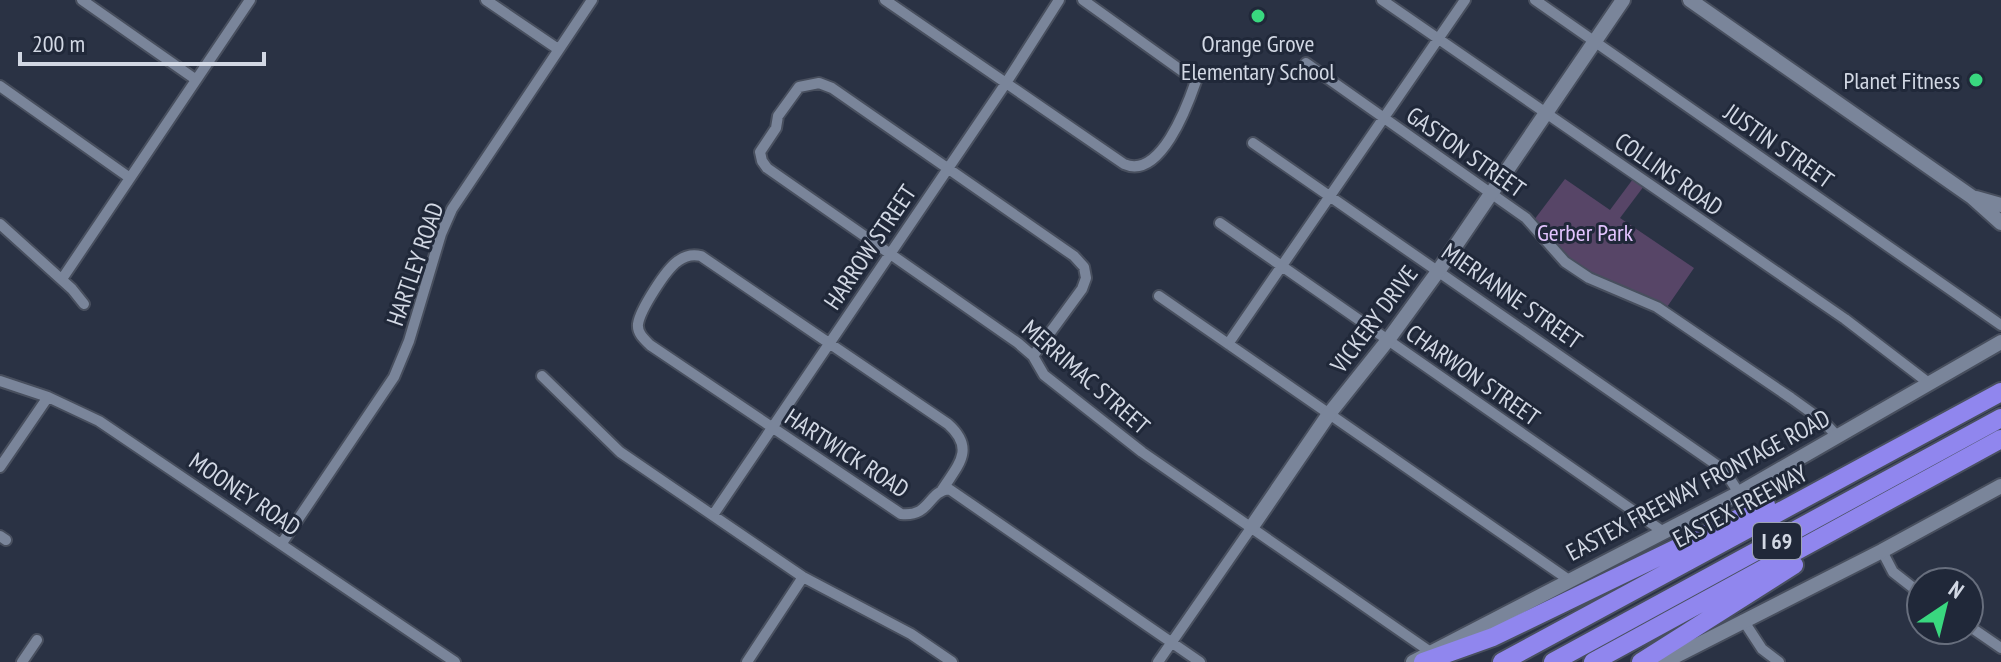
<svg xmlns="http://www.w3.org/2000/svg" width="2001" height="662" font-family="'PT Sans Narrow',sans-serif">
<style>
.green{fill:#574567}
.lines{fill:none;stroke-linecap:round;stroke-linejoin:round}
.street-casing{stroke:#484f5e;stroke-width:14}
.secondary-casing{stroke:#484f5e;stroke-width:18}
.highway-casing{stroke:#484f5e;stroke-width:22}
.street{stroke:#7a859a;stroke-width:10}
.secondary{stroke:#7a859a;stroke-width:14}
.highway{stroke:#9086ee;stroke-width:18}
.poi-dot{fill:#39d87f;stroke:#202839;stroke-width:3}
.labels{text-anchor:middle;dominant-baseline:central;stroke-width:6;stroke-linejoin:round;paint-order:stroke}
.shield{fill:#202839;stroke:#9da3b1;stroke-width:2}
.shield-label{font-size:22px;font-weight:bold;fill:#d2d8e4}
.poi-label{font-size:24px;fill:#d2d8e4;stroke:#202839}
.street-label{font-size:24px;fill:#d2d8e4;stroke:#202839}
.park-label{font-size:24px;fill:#e2c4fe;stroke:#202839}
</style>
<rect width="100%" height="100%" fill="#2a3244"/>
<!-- green -->
<path class="green" d="M1565 179 1610 210 1633 179 1644 186 1620 218 1694 268 1667 307C1643 293 1616 288 1593 275 1568 261 1551 242 1534 220Z"/>
<g class="lines">
<!-- street casing -->
<g class="street-casing">
<path id="street" d="M82 0 195 79
M486 0 558 49
M885 0 1124 164C1160 180 1187 107 1196 81L1083 0
M1382 0 1845 319 1930 384
M1535 0 2001 325
M1306 63 1526 218 1565 262 1589 278 1657 307 1791 398 1823 421 1836 435
M0 86 130 178
M1253 143 1724 470 1739 493
M1220 223 1665 533
M0 224 72 289 84 304
M62 279 250 0
M1159 296 1569 580
M1228 344 1465 0
M1033 356 1082 289 1086 278 1084 267 1074 256 832 88 819 83 799 87 778 116 776 128 760 152 762 161 767 168 1018 343 1033 356 1044 375 1142 452 1432 653
M542 376 620 452 803 577 911 634 952 662
M0 381 48 397 99 421 455 662
M0 467 48 397
M942 490C958 465 976 449 948 424L701 256C693 254 686 255 678 261 666 269 640 310 638 324 637 333 644 339 650 345L901 514C931 517 927 492 949 489L1200 662
M713 515 1006 83 1059 0
M0 536 6 540
M282 543 394 377 409 341 441 234 452 209 592 0
M1882 551 1893 572 1921 594
M1743 620 1762 649 1779 662
M1969 626 2001 648
M22 662 37 640
M747 662 803 577
M1158 662 1251 528"/>
</g>
<!-- secondary casing -->
<g class="secondary-casing">
<path id="secondary" d="M1690 0 1972 197 2001 223
M1976 198 2001 205
M1251 528 1329 414 1388 340 1439 270 1623 0
M1413 662 1739 493 2001 342
M1664 662 1882 551 2001 486"/>
</g>
<!-- highway casing -->
<g class="highway-casing">
<path id="highway" d="M1423 662 1493 637 1766 505
M1502 662 2001 392
M1553 662 2001 418
M1593 662 2001 439
M1641 662 1794 565"/>
</g>
<!-- street -->
<use href="#street" class="street"/>
<!-- secondary -->
<use href="#secondary" class="secondary"/>
<!-- highway -->
<use href="#highway" class="highway"/>
</g>
<!-- markers -->
<g class="poi-dot">
<circle cx="1258" cy="16" r="8"/>
<circle cx="1976" cy="80" r="8"/>
</g>
<g class="labels">
<!-- shield labels -->
<rect class="shield" x="1753" y="523" width="48" height="36" rx="6"/>
<g class="shield-label">
<text x="1777" y="541">I 69</text>
</g>
<!-- poi labels -->
<g class="poi-label">
<text x="1258" y="43">Orange Grove<tspan x="1258" dy="28">Elementary School</tspan></text>
<text x="1960" y="80" text-anchor="end">Planet Fitness</text>
</g>
<!-- street labels -->
<g class="street-label">
<text transform="translate(1779 146) rotate(35)">JUSTIN STREET</text>
<text transform="translate(1466 152) rotate(35)">GASTON STREET</text>
<text transform="translate(1669 174) rotate(35)">COLLINS ROAD</text>
<text transform="translate(870 247) rotate(-56)">HARROW STREET</text>
<text transform="translate(415 264) rotate(-71)">HARTLEY ROAD</text>
<text transform="translate(1512 296) rotate(35)">MIERIANNE STREET</text>
<text transform="translate(1374 319) rotate(-53)">VICKERY DRIVE</text>
<text transform="translate(1473 375) rotate(35)">CHARWON STREET</text>
<text transform="translate(1086 377) rotate(41)">MERRIMAC STREET</text>
<text transform="translate(847 453) rotate(33)">HARTWICK ROAD</text>
<text transform="translate(1698 485) rotate(-28)">EASTEX FREEWAY FRONTAGE ROAD</text>
<text transform="translate(245 494) rotate(34)">MOONEY ROAD</text>
<text transform="translate(1740 506) rotate(-28)">EASTEX FREEWAY</text>
</g>
<!-- park labels -->
<g class="park-label">
<text x="1585" y="232">Gerber Park</text>
</g>
</g>
<!-- north arrow -->
<g transform="translate(1945 606) rotate(35)"><circle r="38" fill="#202839" stroke="#676e7d" stroke-width="2"/>
<path d="M0-6L14 30L0 20L-14 30Z" fill="#39d87f"/>
<text y="-12" font-size="22" font-weight="bold" text-anchor="middle" fill="#d2d8e4">N</text>
</g>
<!-- scale -->
<path d="M20 52v12h244v-12" fill="none" stroke="#d2d8e4" stroke-width="4"/>
<text x="32" y="52" font-size="24" fill="#d2d8e4" stroke="#202839" stroke-width="6" paint-order="stroke">200 m</text>
</svg>
